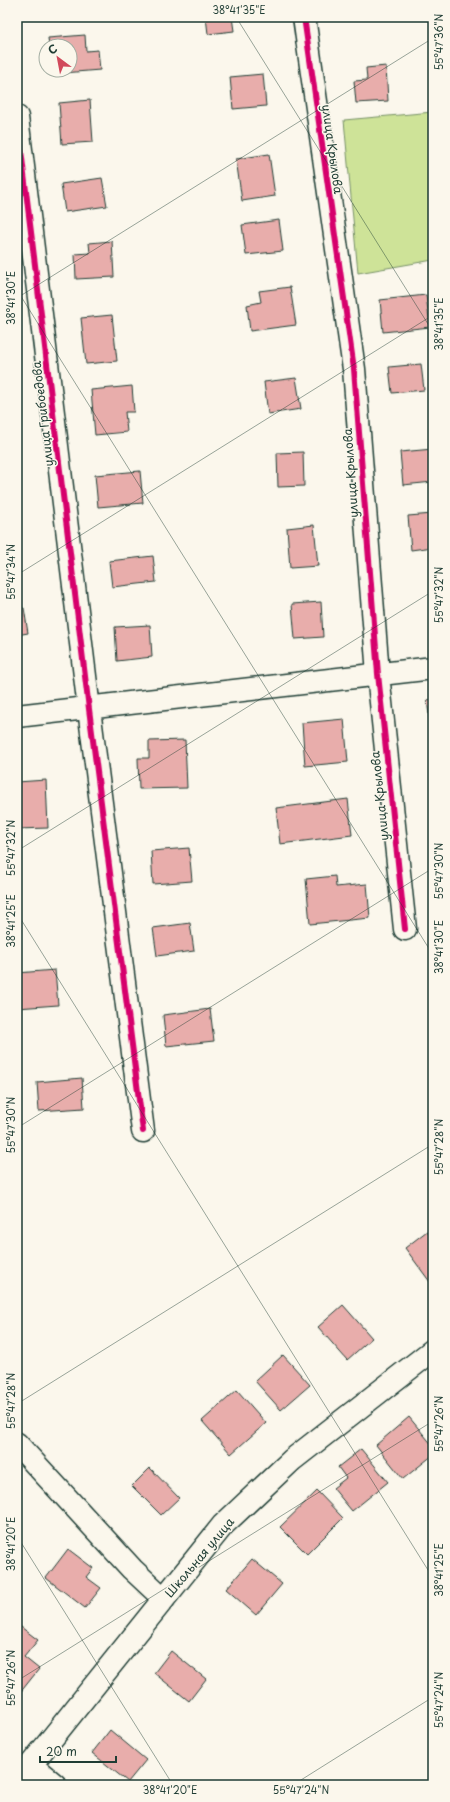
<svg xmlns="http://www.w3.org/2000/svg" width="450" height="1802" font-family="'Playpen Sans',sans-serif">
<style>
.green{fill:#cee398;stroke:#769066}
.building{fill:#e8adab;stroke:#1f3d34}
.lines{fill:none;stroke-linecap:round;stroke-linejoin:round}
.minor-casing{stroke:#1f3d34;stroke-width:25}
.minor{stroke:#fbf7ec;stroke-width:22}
.cycleway-casing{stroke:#fbf7ec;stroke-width:8}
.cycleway{stroke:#d6006c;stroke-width:6}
.ticks{fill:none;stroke:#1f3d34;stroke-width:1;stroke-opacity:0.45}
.labels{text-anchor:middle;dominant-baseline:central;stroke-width:3;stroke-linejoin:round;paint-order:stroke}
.street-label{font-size:12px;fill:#1f3d34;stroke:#fbf7ec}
.neatline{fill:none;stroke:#1f3d34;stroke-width:1.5}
.ticks-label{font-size:10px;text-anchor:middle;fill:#1f3d34}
</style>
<rect width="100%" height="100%" fill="#fbf7ec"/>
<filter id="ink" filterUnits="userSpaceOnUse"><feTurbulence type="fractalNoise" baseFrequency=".025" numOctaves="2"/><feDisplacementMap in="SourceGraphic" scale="8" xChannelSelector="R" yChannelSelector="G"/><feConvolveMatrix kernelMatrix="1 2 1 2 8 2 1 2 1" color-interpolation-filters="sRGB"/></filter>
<g filter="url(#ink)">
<!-- green -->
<path class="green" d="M433 112V260L358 273 344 120Z"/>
<!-- building -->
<path class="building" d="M206 17H232L234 31 208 34Z
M349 17H379L349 20Z
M85 35 86 51 98 50 100 70 51 74V70H70V46H49L48 38Z
M386 66 388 101 356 103 354 81 367 80 366 68Z
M263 74 266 106 233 109 230 77Z
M90 100 93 142 62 144 59 103Z
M269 154 275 196 242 201 236 159Z
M102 178 107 206 65 212 61 184Z
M279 220 283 251 246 255 242 225Z
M112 241 114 277 76 279 75 254 90 253 89 243Z
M290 287 296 325 250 331 247 305 261 302 259 291Z
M426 295 430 327 383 332 380 300Z
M112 315 117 361 86 364 81 318Z
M421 364 424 390 392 393 389 367Z
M296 378 301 409 268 414 264 382Z
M132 386 134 412H125L127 432 95 435 91 390Z
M433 449V482L403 485 400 452Z
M303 452 304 486 278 487 277 453Z
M140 471 143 503 98 507 95 475Z
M433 514V547L411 550 408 516Z
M314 525 318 566 290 568 287 528Z
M153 556 156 582 112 587 109 561Z
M321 602 323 637 295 639 292 604Z
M24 608 28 633 17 635V609Z
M150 625 152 657 117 661 115 627Z
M433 699V746L427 700Z
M344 719 348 762 305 766 302 723Z
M185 740 187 788 139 789 138 758H149V741Z
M46 780 48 828 17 829V782Z
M348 799 352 835 280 844 276 808Z
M189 848 192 881 153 884 151 851Z
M335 876 336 887 367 884 370 918 310 924 306 879Z
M190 923 194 951 157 956 153 928Z
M55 970 58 1005 17 1008V973Z
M210 1009 214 1041 166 1046 163 1015Z
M82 1078 84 1108 39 1111 37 1082Z
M427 1231 433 1240V1286L405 1248Z
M343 1305 372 1338 347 1360 318 1327Z
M283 1355 310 1385 281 1410 255 1381Z
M237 1390 266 1423 231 1454 202 1421Z
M409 1417 433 1446V1455L403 1479 376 1445Z
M361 1449 388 1482 352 1511 333 1488 346 1478 338 1467Z
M150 1468 179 1498 161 1515 132 1486Z
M317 1491 343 1518 307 1554 280 1527Z
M68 1549 93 1568 86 1577 101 1588 85 1608 46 1578Z
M252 1559 282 1584 256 1615 226 1589Z
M17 1624 38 1640 24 1657 39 1669 19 1694 17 1693Z
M171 1651 206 1679 189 1701 154 1673Z
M110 1730 146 1760 128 1782 92 1753Z"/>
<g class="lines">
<!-- minor casing -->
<g class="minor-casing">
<path id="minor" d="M304 17 354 369 378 674 405 929
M17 117 89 709 143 1131
M17 716 433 668
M17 1444 132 1569 164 1599
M32 1766 55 1785
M17 1782 223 1525 292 1460 433 1350"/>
</g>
<!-- minor -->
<use href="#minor" class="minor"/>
<!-- cycleway casing -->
<g class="cycleway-casing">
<path id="cycleway" d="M304 17 354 369 378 674 405 929
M17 117 89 709 143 1131"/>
</g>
<!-- cycleway -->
<use href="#cycleway" class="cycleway"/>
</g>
</g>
<!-- ticks -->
<path class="ticks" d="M236 17 433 332M17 22 25 17M17 290 433 955M17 298 433 38M17 575 433 315M17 851 433 591M17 913 433 1578M17 1128 433 868M17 1404 433 1144M17 1536 173 1785M17 1681 433 1421M293 1785 433 1697"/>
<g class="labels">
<!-- street labels -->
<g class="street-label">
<text transform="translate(333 149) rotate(82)">улица Крылова</text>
<text transform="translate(42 414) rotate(-97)">улица Грибоедова</text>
<text transform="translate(350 473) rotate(-94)">улица Крылова</text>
<text transform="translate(379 796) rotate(-96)">улица Крылова</text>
<text transform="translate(199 1557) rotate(-50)">Школьная улица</text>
</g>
</g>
<!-- margin -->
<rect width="450" height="1802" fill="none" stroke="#fbf7ec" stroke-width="44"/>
<!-- north arrow -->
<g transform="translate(58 58) rotate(328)"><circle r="19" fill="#fbf7ec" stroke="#a3ada2"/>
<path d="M0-3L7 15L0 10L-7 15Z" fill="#d1495b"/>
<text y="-6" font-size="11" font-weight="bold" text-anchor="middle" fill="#1f3d34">С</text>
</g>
<!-- scale -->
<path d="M40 1756v6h76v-6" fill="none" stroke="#1f3d34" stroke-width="2"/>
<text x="46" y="1756" font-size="12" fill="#1f3d34" stroke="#fbf7ec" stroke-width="3" paint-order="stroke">20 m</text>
<rect x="22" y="22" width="406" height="1758" class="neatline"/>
<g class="ticks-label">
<text x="239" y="14">38°41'35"E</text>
<text transform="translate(439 42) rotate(-90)" y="4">55°47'36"N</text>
<text transform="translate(11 298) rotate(-90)" y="4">38°41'30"E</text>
<text transform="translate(439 324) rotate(-90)" y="4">38°41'35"E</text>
<text transform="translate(11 572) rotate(-90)" y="4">55°47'34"N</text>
<text transform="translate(439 595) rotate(-90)" y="4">55°47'32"N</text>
<text transform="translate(11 848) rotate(-90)" y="4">55°47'32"N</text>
<text transform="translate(439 871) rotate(-90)" y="4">55°47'30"N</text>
<text transform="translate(11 921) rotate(-90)" y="4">38°41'25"E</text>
<text transform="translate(439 947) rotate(-90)" y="4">38°41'30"E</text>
<text transform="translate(11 1125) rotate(-90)" y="4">55°47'30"N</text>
<text transform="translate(439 1147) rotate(-90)" y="4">55°47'28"N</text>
<text transform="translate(11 1401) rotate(-90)" y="4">55°47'28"N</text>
<text transform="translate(439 1424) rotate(-90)" y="4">55°47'26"N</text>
<text transform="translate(11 1544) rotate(-90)" y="4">38°41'20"E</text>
<text transform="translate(439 1570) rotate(-90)" y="4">38°41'25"E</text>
<text transform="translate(11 1678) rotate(-90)" y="4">55°47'26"N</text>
<text transform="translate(439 1700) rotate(-90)" y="4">55°47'24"N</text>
<text x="170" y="1794">38°41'20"E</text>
<text x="301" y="1794">55°47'24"N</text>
</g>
</svg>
